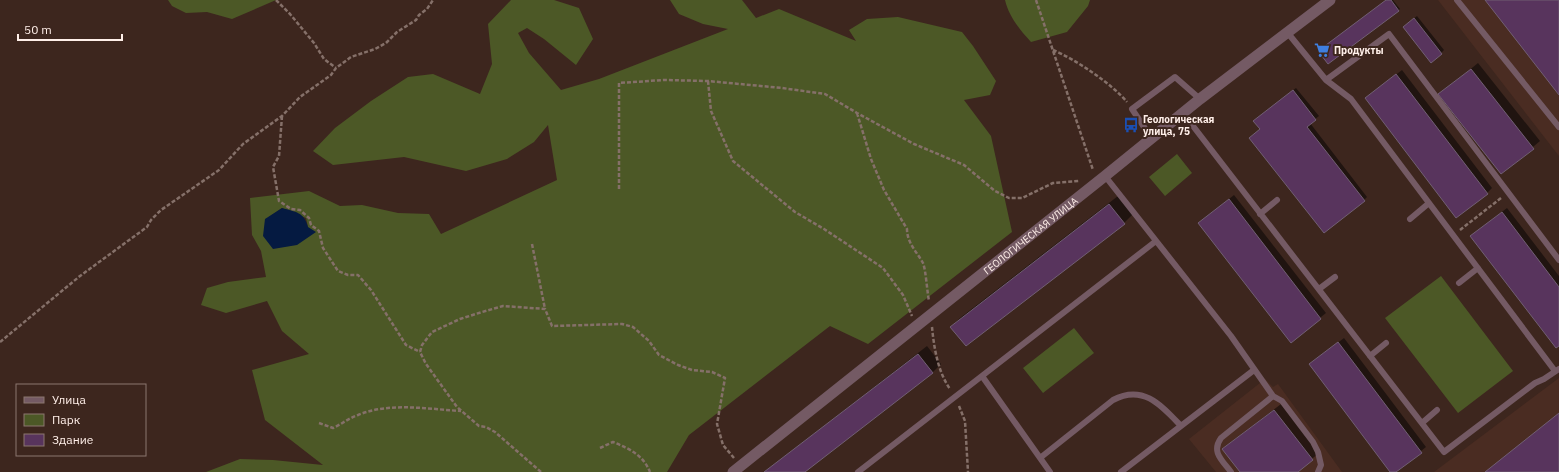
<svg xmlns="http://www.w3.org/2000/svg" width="1559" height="472" font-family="'IBM Plex Sans',sans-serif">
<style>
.built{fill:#4a2c22}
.green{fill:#4c5826;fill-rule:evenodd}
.water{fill:#051a41}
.shadow{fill:#0007}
.building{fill:#58345d;stroke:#715f73}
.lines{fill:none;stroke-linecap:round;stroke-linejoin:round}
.path{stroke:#857069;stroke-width:2.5;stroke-dasharray:4 2;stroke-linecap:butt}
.service{stroke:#745a64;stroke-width:6}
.minor{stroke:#745a64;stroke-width:11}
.labels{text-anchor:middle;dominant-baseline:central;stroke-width:4;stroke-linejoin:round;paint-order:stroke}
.poi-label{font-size:10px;font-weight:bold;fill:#ffefe9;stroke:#3d261e;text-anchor:start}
.street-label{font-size:10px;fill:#ffefe9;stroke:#3d261e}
</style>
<rect width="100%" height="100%" fill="#3d261e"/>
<!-- built -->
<path class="built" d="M1438 0H1559V156Z
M1559 378V472H1434Z
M1265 379 1273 387 1278 384 1342 472H1216L1189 439Z"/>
<!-- green -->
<path class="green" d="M168 0H276L232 19 207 12 186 13 172 6Z
M511 0H554L579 8 593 39 576 65 544 39 527 28 518 33 529 53 561 90 599 79 728 29 703 24 679 14 670 0H742L756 18 779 9 856 41 849 30 867 19 898 17 962 32 973 46 996 81 990 95 964 100 991 136 1012 232 868 344 830 326 689 435 667 472H206L240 459 273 460 323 465 265 420 252 370 309 354 282 331 267 301 226 313 201 305 207 288 228 282 266 277 261 251 252 235 250 198 309 191 340 206 362 205 398 213 429 214 441 234 557 180 548 125 534 142 507 159 466 171 404 157 333 165 313 151 335 128 371 101 408 77 433 74 480 94 492 64 488 24ZM282 208 306 218 308 227 265 220Z
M1005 0H1090L1088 6 1067 32 1031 42C1020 30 1009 17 1005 0Z
M1177 154 1192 173 1165 196 1149 177Z
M1441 276 1513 371 1458 413 1385 318Z
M1074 328 1094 353 1043 393 1023 368Z"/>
<!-- water -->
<path class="water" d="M282 208C296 212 304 212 308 227L316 232 297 245 273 249 263 236 265 219Z"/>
<!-- shadow -->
<path class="shadow" d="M1387 0H1393L1400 9 1329 63Z
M1417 16 1444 50 1441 53 1407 24Z
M1478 63 1540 141 1502 173 1440 94Z
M1402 70 1492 188 1487 193 1371 94Z
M1296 88 1319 116 1310 123 1367 197 1364 200 1261 129 1258 118Z
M1234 195 1326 313 1291 341 1204 219Z
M1118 196 1133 214 1124 223 951 327 960 318Z
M1507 208 1559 276V345L1477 231Z
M1344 338 1426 447 1395 472H1391L1315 360Z
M927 346 941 364 933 372 804 472H765Z
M1281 404 1319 453 1296 472H1241L1230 443Z"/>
<!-- building -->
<path class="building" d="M1386 0H1391L1399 11 1328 64 1318 51Z
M1485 0H1559V95Z
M1414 18 1442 54 1431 63 1403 27Z
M1471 69 1534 149 1501 174 1438 94Z
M1396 74 1488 194 1456 218 1365 98Z
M1293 90 1316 120 1307 127 1365 201 1324 233 1249 138 1260 129 1253 121Z
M1229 199 1321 319 1291 343 1198 223Z
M1109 204 1125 224 966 346 950 327Z
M1502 212 1559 287V346L1556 348 1470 236Z
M1338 342 1422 453 1396 472H1390L1309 364Z
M918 354 933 373 805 472H764Z
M1274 410 1313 460 1298 472H1240L1222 449Z
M1559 413V472H1485Z"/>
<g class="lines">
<!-- path -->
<path class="path" d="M276 0 290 14 314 43 324 59 336 68
M1036 0 1093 170
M1053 50C1075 59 1112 84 1127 102
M708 81 711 111 733 161 795 212 824 229 883 268 903 295 912 316
M857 113 871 159 884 190 907 229C907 243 917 252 923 263 926 271 927 291 929 301
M282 116 279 156 273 167 279 201 291 209 300 210 309 218 311 225 319 231 323 248 338 271 348 275H358L371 290 406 345 420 352
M619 189V83L664 80 708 81 782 88 825 94 857 113 914 144 964 165 995 191 1009 198H1022L1053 183 1079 181
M1460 230 1501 198
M532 244 545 309
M932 327C934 348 938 372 950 389
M0 342 80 276 147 227 151 220 161 210 219 170 243 144 282 116 300 97 331 75 336 68 351 57 375 49 386 43 397 32 416 20 419 15 427 9 433 0
M959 406 965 421 968 472
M319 423 333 428C342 424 349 418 358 415 390 402 427 409 461 411
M600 448 613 442C630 449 643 455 650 472
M541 472 495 432 486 427 479 426 457 407 426 364 420 352 422 345 432 332 460 319 482 312 503 306 545 309 552 326 622 324 633 327 649 341 659 355 678 365 692 370 712 372 725 378 717 424 723 445 734 458"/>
<!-- service -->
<path class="service" d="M1457 0 1559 127
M1287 32 1326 80 1351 99 1555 371
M1326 80 1389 34 1559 260
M1183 113 1444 452 1535 383 1544 379 1559 369
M1152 139 1132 109 1175 77 1200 99
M1105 176 1231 336 1273 396 1282 401 1313 442 1318 452 1321 465 1318 472
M1260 214 1277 200
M1410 219 1429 203
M1459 283 1478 268
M1319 289 1335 277
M1370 356 1386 343
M982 376 1050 472
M1422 423 1437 410
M1040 458 1113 400C1143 384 1161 405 1181 426
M858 472 1156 241
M1121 472 1254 370
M1231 472C1222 460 1211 452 1221 438L1273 396"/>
<!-- minor -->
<path class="minor" id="s1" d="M733 472 1105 176 1200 99 1330 0"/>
</g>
<!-- icons -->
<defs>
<g id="supermarket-bare" transform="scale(1.2)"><path d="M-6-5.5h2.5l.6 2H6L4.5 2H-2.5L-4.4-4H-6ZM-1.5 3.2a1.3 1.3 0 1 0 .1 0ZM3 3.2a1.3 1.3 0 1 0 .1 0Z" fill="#3f7fe0" stroke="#3d261e" stroke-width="2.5" paint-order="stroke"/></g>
<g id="bus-bare" transform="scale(1.2)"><path d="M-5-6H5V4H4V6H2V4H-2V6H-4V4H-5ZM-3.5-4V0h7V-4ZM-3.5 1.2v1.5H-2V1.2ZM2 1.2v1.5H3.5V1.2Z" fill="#1a4fb4" stroke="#3d261e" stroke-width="2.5" paint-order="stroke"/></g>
</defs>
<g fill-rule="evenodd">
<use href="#supermarket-bare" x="1322" y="50"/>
<use href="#bus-bare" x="1131" y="125"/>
</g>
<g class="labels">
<!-- poi labels -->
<g class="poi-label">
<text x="1334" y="50">Продукты</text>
<text x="1143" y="119">Геологическая<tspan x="1143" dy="12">улица, 75</tspan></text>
</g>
<!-- street labels -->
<g class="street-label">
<text stroke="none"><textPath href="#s1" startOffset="380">ГЕОЛОГИЧЕСКАЯ УЛИЦА</textPath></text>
</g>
</g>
<!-- legend -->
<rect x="16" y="384" width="130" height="72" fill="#3d261e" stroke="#8b766f"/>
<rect x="24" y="397" width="20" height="6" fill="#745a64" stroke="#8b766f"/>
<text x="52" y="404" font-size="12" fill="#ffefe9">Улица</text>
<rect x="24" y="414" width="20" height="12" fill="#4c5826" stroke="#8b766f"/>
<text x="52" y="424" font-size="12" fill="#ffefe9">Парк</text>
<rect x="24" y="434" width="20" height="12" fill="#58345d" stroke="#8b766f"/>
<text x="52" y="444" font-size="12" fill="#ffefe9">Здание</text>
<!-- scale -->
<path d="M18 34v6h104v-6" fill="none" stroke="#ffefe9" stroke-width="2"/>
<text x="24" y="34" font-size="12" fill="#ffefe9" stroke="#3d261e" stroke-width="3" paint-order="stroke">50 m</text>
</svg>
